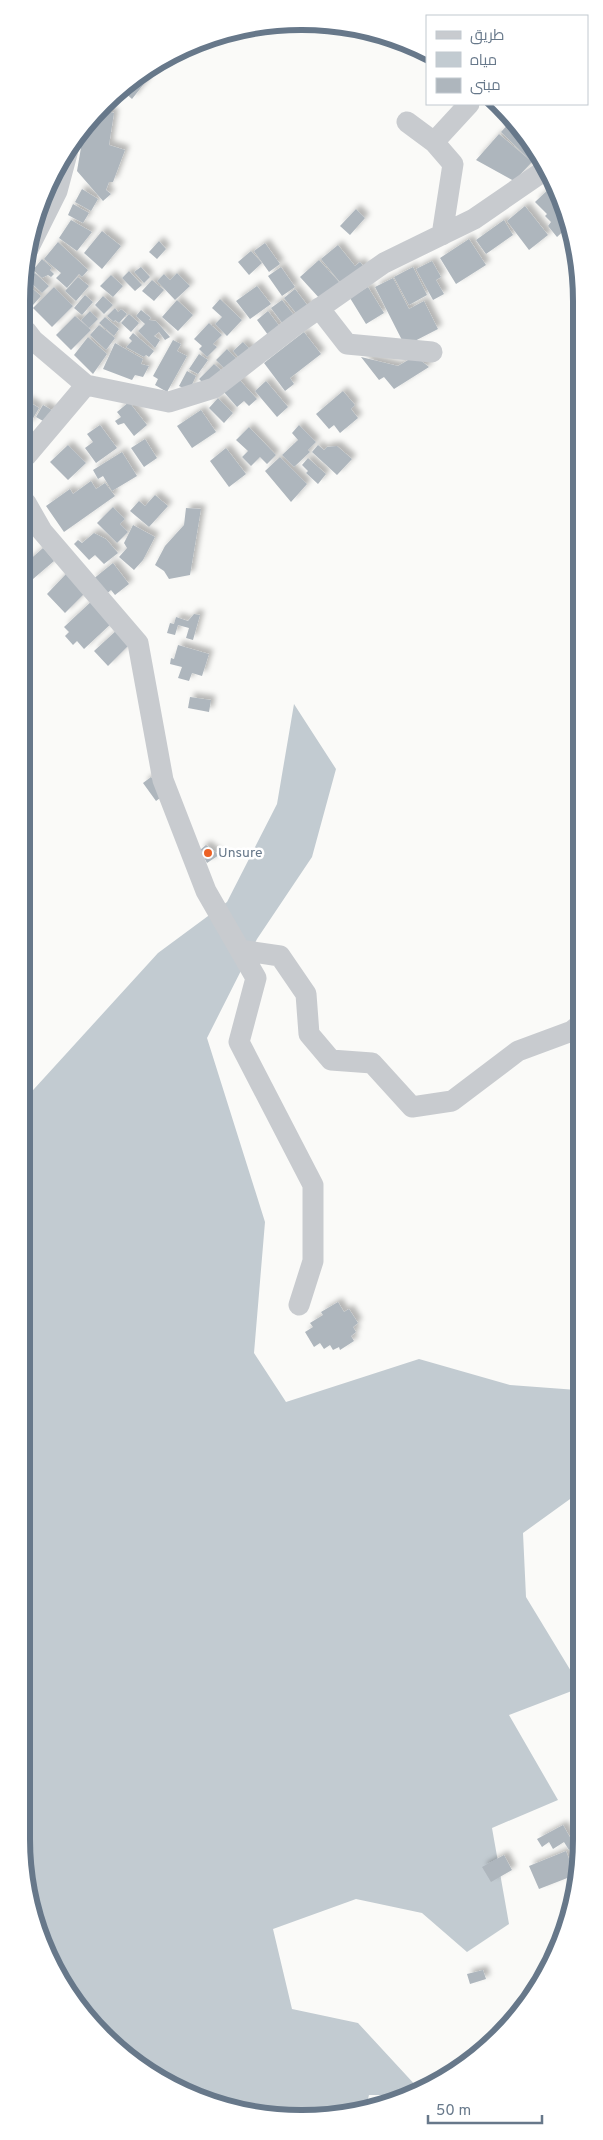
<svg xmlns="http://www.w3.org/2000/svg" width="603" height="2140" font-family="Overpass,Cairo,sans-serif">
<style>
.water{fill:#c2cbd1}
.building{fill:#aeb6bd;filter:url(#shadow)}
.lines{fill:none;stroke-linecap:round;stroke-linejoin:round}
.minor{stroke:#c8cbcf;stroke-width:21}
.poi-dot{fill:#ec6125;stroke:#fff;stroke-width:2}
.labels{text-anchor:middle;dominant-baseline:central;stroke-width:5;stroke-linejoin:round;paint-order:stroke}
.poi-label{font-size:14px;fill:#67788a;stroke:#fff;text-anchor:start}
.rim{fill:none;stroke:#67788a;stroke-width:6}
</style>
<defs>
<filter id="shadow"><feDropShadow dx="4.5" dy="-4.5" stdDeviation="2.5" flood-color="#0004"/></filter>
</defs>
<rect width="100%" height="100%" fill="#fafaf8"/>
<!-- water -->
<path class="water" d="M294 704 336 769 312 857 257 939 207 1038 265 1222 254 1353 286 1402 419 1359 510 1385 577 1390V1494L523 1533 526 1597 577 1681V1689L509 1715 558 1800 492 1828 509 1924 467 1952 422 1913 356 1899 273 1929 292 2009 358 2023 418 2088 402 2095H369L365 2110 283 2118 178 2090 91 2023 42 1945 21 1838 24 1100 158 953 227 902 277 804Z"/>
<!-- building -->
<path class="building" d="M140 75 147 80 132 99 123 91Z
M104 110 114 113 109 145 125 150 113 182H109L106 190 111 194 103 201 77 171 84 130Z
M513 119 535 154 530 160 501 132Z
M499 134 532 162 514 181 476 160Z
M552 186 560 194 569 226 557 237 548 226 551 222 545 216 547 214 535 202Z
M82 189 98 199 91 211 75 202Z
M73 204 89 213 83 223 68 215Z
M525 206 548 235 529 250 507 221Z
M356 209 365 218 350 235 340 226Z
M71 220 92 232 77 251 59 238Z
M504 220 513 235 486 254 476 240Z
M102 231 121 246 102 269 84 253Z
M469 239 486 265 456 284 440 258Z
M159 241 166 249 157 259 149 252Z
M58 242 88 270 82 277 79 274 67 288 56 278 61 273 44 259Z
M265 243 280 264 269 272 254 251Z
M338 245 355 266 360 262 366 269 344 287 321 259Z
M251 251 262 263 249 275 238 262Z
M42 259 52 268 50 270 54 274 51 277 48 275 42 278 33 270Z
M319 260 340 283 321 300 300 277Z
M432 261 441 277 436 280 444 294 433 300 416 269Z
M141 267 150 277 144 283 134 272Z
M281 267 295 287 282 296 268 276Z
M413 267 427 295 409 305 394 277Z
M129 271 142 285 135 291 122 278Z
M35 273 49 286 42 293 28 280Z
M177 273 190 286 175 300 157 281 164 274 170 280Z
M111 275 123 286 113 297 100 286Z
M78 277 89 286 76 301 65 291Z
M393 278 409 309 424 301 438 329 405 346 375 287Z
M152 280 164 290 154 301 142 291Z
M26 283 41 296 33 305 26 298Z
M257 286 271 304 250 319 236 301Z
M54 287 73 306 52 327 33 308Z
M368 287 384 313 366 324 350 298Z
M295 289 311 310 300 318 284 298Z
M85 295 93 302 82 315 74 308Z
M103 296 113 305 104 314 95 305Z
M220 299 242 320 227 336 215 324 222 317 212 308Z
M177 300 193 315 178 331 162 317Z
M282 300 297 319 286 328 271 308Z
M115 308 118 312 121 309 127 314 119 323 115 320 114 322 107 316Z
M141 310 151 318 149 320 156 321 170 337 165 340 159 332 154 336 160 340 155 348 138 331 145 324 136 316Z
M90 311 98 319 89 328 81 320Z
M268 311 283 331 271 339 257 320Z
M129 314 139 323 131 332 121 323Z
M75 316 91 330 71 350 56 335Z
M105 317 119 329 114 336 99 323Z
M209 323 222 335 213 344 217 347 207 357 199 349 202 346 194 339Z
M99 325 115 338 106 350 90 335Z
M304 332 321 354 290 378 294 384 285 391 264 363Z
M133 333 154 351 149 357 146 355 144 357 126 347 132 341 129 338Z
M88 337 107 354 93 374 74 355Z
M173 340 181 344 177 351 187 356 167 392 155 385 158 379 153 376Z
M243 342 254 353 243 362 233 351Z
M115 343 143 359 141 364 149 366 143 377 135 375 132 380 103 369Z
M227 349 241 363 230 374 216 360Z
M199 354 208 360 198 374 189 369Z
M415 356 429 367 394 389 384 377 379 380 361 357 398 366Z
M214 364 224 373 209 389 199 379Z
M187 371 196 376 189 391 179 386Z
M237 377 257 399 249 406 244 401 237 407 223 391Z
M266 381 288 407 277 417 255 391Z
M343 391 355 405 351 409 358 418 340 433 334 425 329 429 316 414Z
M218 398 233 413 224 423 209 408Z
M26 400 39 408 29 425 26 423Z
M129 402 147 425 134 436 124 423 118 425 115 421 121 417 117 412Z
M43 405 57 413 50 425 36 417Z
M201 410 216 432 192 448 177 426Z
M100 425 117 448 96 463 85 448 93 442 87 434Z
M299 425 316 442 308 450 310 452 294 467 282 455 298 440 292 433Z
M249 427 276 455 267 464 260 457 251 466 242 457 248 451 236 440Z
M145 439 157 458 144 467 131 448Z
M68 445 86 463 68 480 50 462Z
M318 445 324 450 327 447 337 446 352 459 337 475 312 452Z
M226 448 246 474 229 487 210 461Z
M122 452 137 476 112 491 103 476 98 479 93 470Z
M280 457 307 484 291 502 265 471Z
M308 458 326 474 318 484 306 473 308 471 302 465Z
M91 481 96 489 105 483 115 496 64 532 46 506 70 489 73 494Z
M155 495 168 506 149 527 130 511 139 501 145 506Z
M113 507 125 519 120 524 128 532 117 543 97 523Z
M186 508 201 509 190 575 169 579 164 571 155 565 165 546 184 525Z
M133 525 155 537 143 560 134 570 119 557 127 548 124 543Z
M94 533 106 539 118 553 104 564 95 555 89 560 74 544 78 540 82 543Z
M43 548 54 561 33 579 25 571 26 563Z
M113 563 129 584 115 595 111 590 104 596 92 580Z
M66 574 85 593 65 613 47 594Z
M94 599 114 621 84 649 77 641 73 645 65 636 69 632 64 627Z
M194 614 200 615 193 640 186 638 189 628 178 625 175 635 167 633 170 623 174 624 176 617 188 621Z
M118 629 130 644 108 666 94 651Z
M178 645 209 654 202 676 192 673 189 681 178 678 182 667 170 664 171 658 174 659Z
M190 697 211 700 209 712 188 708Z
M151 777 164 795 156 801 143 783Z
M206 845 219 855 207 863 200 850Z
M338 1302 344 1312 349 1309 358 1323 353 1327 356 1332 351 1336 354 1341 340 1350 339 1347 333 1350 330 1345 324 1349 320 1343 314 1347 305 1332 313 1327 310 1323 323 1315 321 1312Z
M563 1825 575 1846 569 1850 564 1842 553 1849 549 1842 542 1847 537 1839Z
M566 1851 575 1875 539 1889 529 1866Z
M504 1855 512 1870 491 1882 482 1867Z
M483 1970 486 1979 470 1984 467 1974Z"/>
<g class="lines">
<!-- minor -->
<path class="minor" d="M407 122 434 142 469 104
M434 142 453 164 442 235
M27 251 57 191 69 146
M319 308 347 344 432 352
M26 331 33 340 86 385
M26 456 86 385 169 402 214 388 294 326 384 263 474 219 545 170
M26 503 42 531 138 643 163 780 206 891 256 978 239 1042 313 1185V1261L299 1305
M240 950 280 956 306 994 309 1034 331 1060 372 1063 412 1107 452 1101 518 1051 572 1031 578 1026"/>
</g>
<!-- markers -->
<circle class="poi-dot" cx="208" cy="853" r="5"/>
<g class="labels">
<!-- poi labels -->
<g class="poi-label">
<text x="218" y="853">Unsure</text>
</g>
</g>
<!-- crop -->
<path d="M0 0H603V2140H0ZM301 30H302A271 271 0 0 1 573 301V1839A271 271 0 0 1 302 2110H301A271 271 0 0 1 30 1839V301A271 271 0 0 1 301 30Z" fill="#fff" fill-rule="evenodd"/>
<path class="rim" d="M301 30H302A271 271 0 0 1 573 301V1839A271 271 0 0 1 302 2110H301A271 271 0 0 1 30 1839V301A271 271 0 0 1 301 30Z"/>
<!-- legend -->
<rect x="426" y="15" width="162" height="90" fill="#ffffff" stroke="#c2c9d0"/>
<rect x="436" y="31" width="25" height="8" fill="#c8cbcf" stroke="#c2c9d0"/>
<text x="470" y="40" font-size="15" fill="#67788a">طريق</text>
<rect x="436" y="52" width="25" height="15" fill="#c2cbd1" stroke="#c2c9d0"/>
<text x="470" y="65" font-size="15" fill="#67788a">مياه</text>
<rect x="436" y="78" width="25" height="15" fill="#aeb6bd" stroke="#c2c9d0"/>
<text x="470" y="90" font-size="15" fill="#67788a">مبنى</text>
<!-- scale -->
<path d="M428 2115v8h114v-8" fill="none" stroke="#67788a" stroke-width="2.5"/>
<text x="436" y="2115" font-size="15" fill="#67788a" stroke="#ffffff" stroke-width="4" paint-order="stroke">50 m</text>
</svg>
